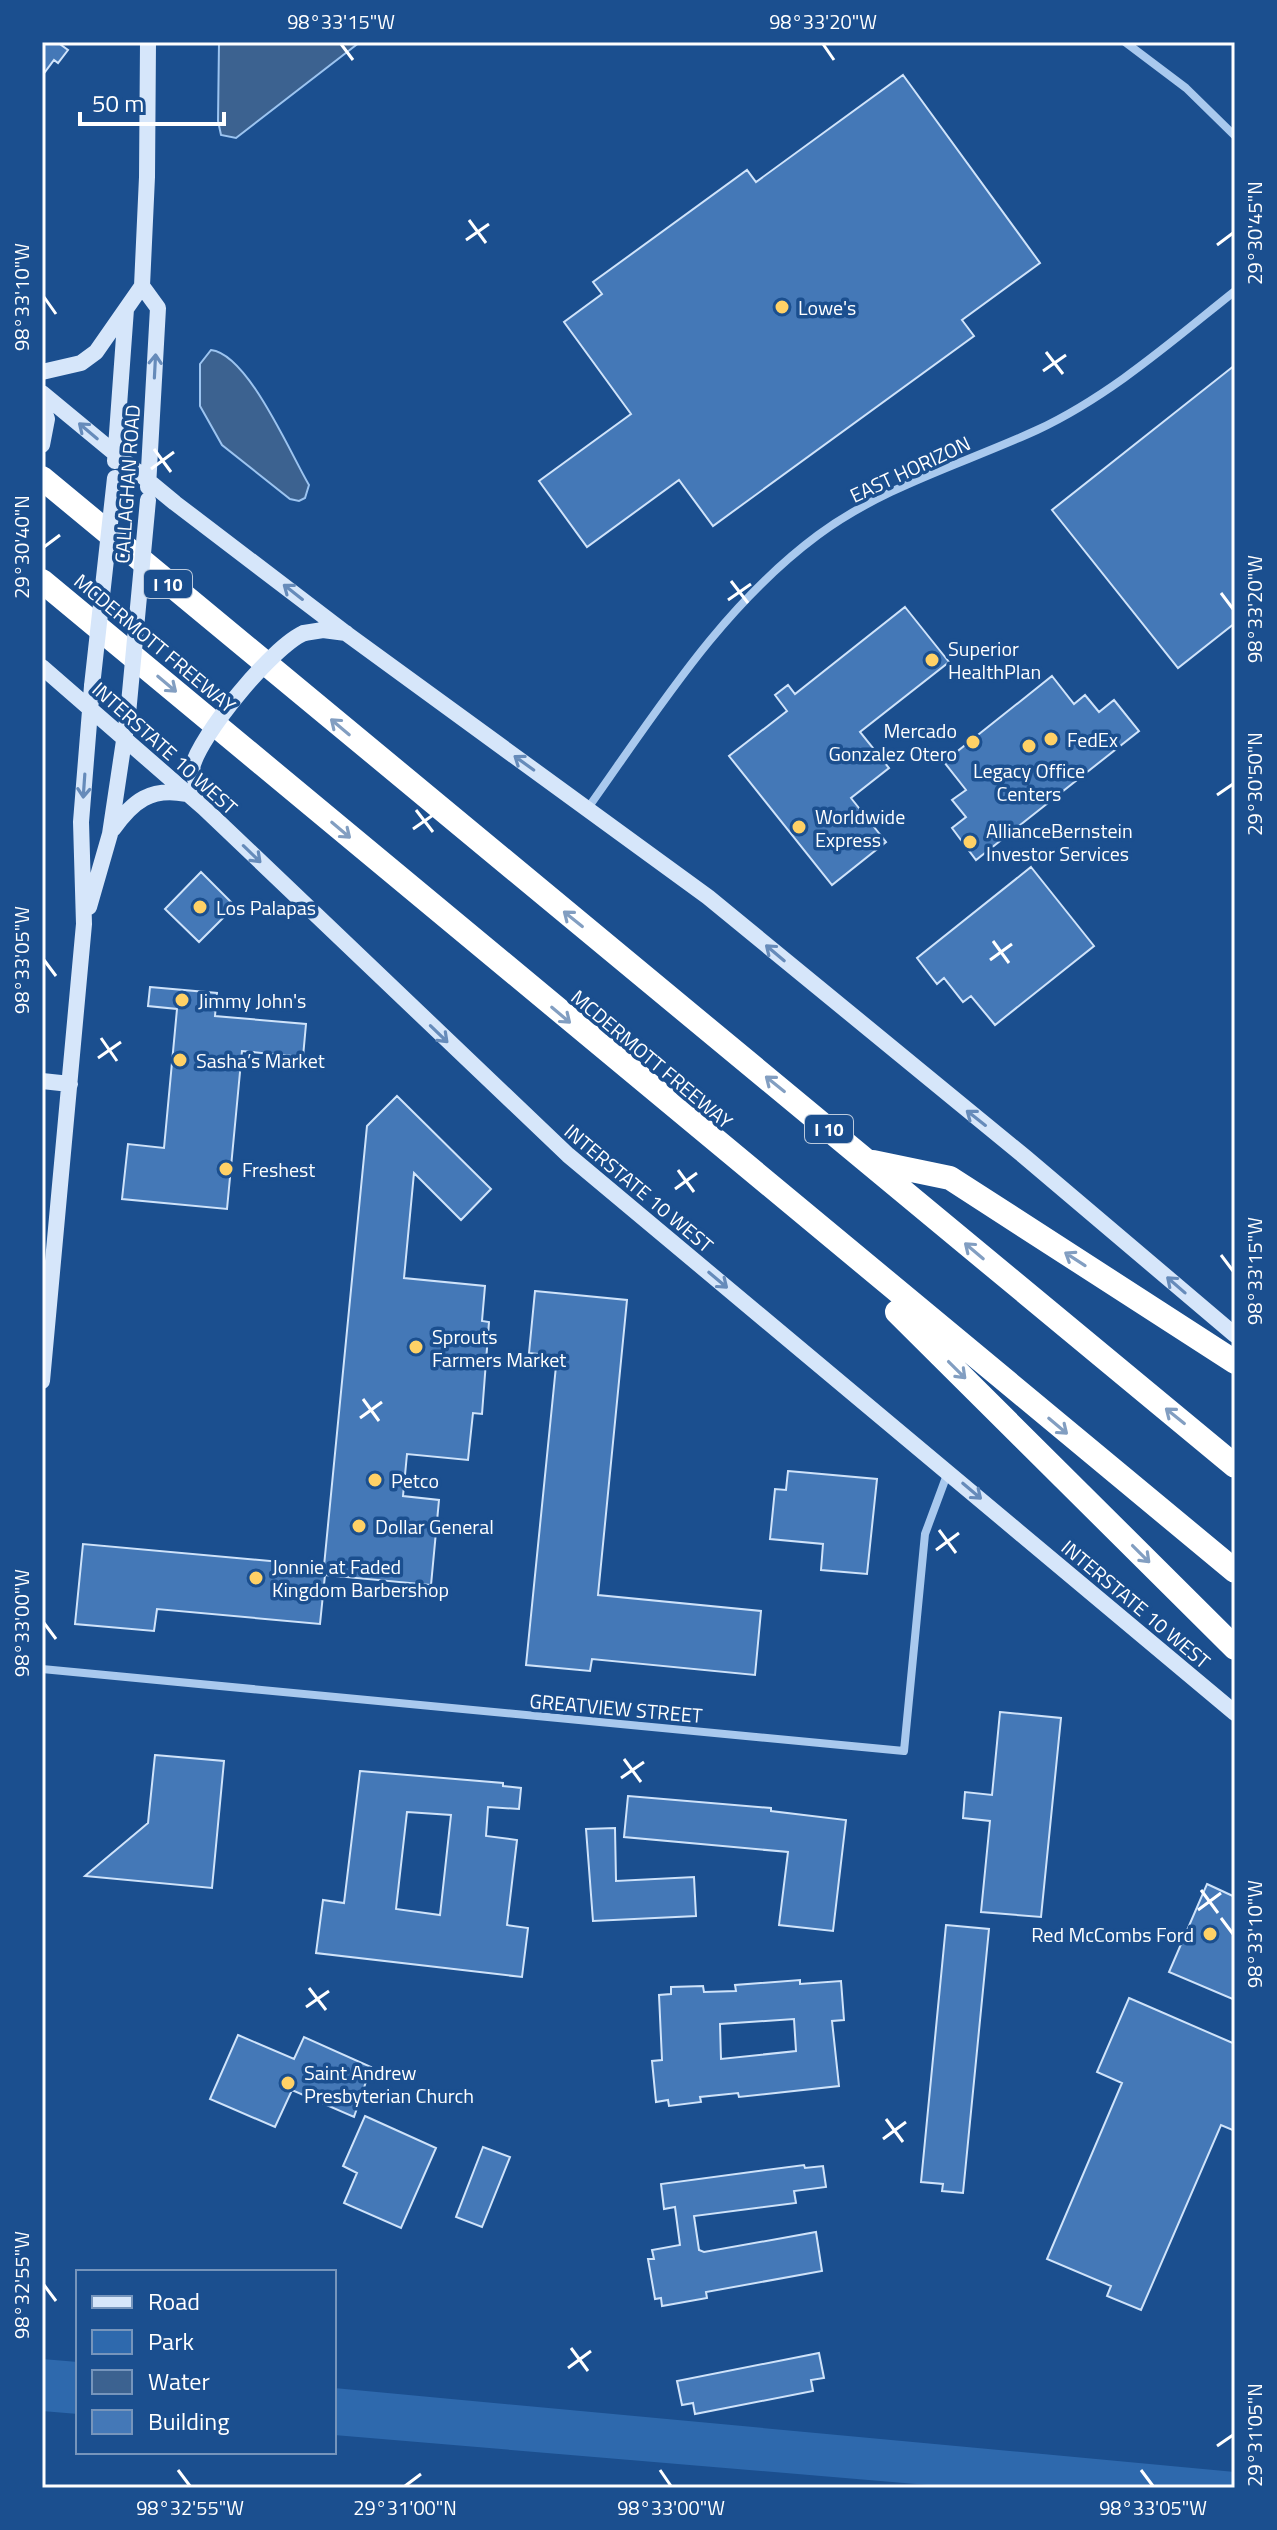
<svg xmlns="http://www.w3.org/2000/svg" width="1277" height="2530" font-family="'Titillium Web',sans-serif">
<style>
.green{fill:#2e69ad}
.water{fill:#3c6290;stroke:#9cc4f0;stroke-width:2}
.building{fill:#4478b7;stroke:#cfe3fa;stroke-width:2;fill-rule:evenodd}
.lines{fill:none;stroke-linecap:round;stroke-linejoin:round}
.street{stroke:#a9c9ee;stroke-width:8}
.secondary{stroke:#d6e6fa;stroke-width:16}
.highway{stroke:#fff;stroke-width:24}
.secondary-bridge{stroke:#d6e6fa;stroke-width:16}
.oneway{stroke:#668bba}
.oneway2{stroke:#829ec1}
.ticks{fill:none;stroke:#fff;stroke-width:3}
.poi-dot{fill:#ffd166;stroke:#1b4f8f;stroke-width:3}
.labels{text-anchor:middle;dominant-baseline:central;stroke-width:7;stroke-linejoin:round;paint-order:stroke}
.shield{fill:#1b4f8f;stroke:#bbcadd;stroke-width:2}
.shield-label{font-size:18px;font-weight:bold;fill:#fff}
.poi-label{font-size:20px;fill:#fff;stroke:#1b4f8f;text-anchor:start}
.street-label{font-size:20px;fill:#fff;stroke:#1b4f8f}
.neatline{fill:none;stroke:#fff;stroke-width:3}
.ticks-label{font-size:20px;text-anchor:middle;fill:#fff}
</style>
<rect width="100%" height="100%" fill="#1b4f8f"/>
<!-- green -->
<path class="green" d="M42 2359 78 2362V2414L42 2411Z
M334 2388 1235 2472V2488H963L334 2435Z"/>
<!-- water -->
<path class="water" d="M219 42H360L236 138 221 135 218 121Z
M211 350C248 354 290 453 309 485L305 498 299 501 290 499 222 445 200 406V364Z"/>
<!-- building -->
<path class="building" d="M42 42H57L68 50 58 63 54 60 42 76Z
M903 75 1040 263 962 320 974 336 713 526 679 480 587 547 539 481 631 414 564 322 602 294 593 282 747 170 756 182Z
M1235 365V623L1178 668 1052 510Z
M905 607 949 662 860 732 889 768 851 798 886 842 832 885 729 756 787 711 775 695 788 685 795 694Z
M1052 676 1074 704 1085 695 1099 712 1114 700 1139 731 976 860 952 828 966 817 952 800 966 790 944 762Z
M1031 867 1094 946 995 1025 971 996 963 1002 944 978 937 984 917 958Z
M201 872 235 906 199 942 165 909Z
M150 987 217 993 215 1016 306 1024 303 1057 242 1051 227 1209 122 1199 128 1144 164 1148 177 1009 148 1006Z
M397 1096 491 1189 461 1220 414 1173 404 1278 485 1286 482 1321 489 1322 482 1414 473 1413 468 1460 407 1454 403 1496 439 1500 431 1585 325 1575 320 1624 157 1609 154 1631 75 1624 83 1544 324 1566 367 1126Z
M535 1291 627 1300 598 1595 761 1611 755 1675 592 1659 590 1671 526 1665 557 1356 529 1353Z
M788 1471 877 1479 867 1574 821 1570 823 1544 770 1539 775 1489 786 1490Z
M1000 1712 1061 1718 1041 1917 981 1912 990 1821 963 1818 965 1792 992 1795Z
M155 1755 224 1761 212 1888 85 1876 148 1823Z
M360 1771 503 1783V1786L521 1788 519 1809 488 1807 486 1836 517 1840 507 1925 528 1928 522 1977 316 1953 323 1900 344 1903ZM407 1812 451 1815 440 1915 396 1909Z
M628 1796 771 1808V1811L846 1820 833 1931 779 1925 788 1852 624 1837Z
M615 1828 616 1881 694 1877 696 1916 593 1921 586 1829Z
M1207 1884 1235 1897V2000L1169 1972Z
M946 1925 989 1929 963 2193 942 2191 943 2184 921 2182Z
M800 1980V1984L841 1981 844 2020 832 2021 839 2086 739 2097 738 2093 700 2097 701 2102 669 2106 668 2100 656 2102 652 2061 662 2060 659 1995 671 1994V1987L703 1986 704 1992 736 1991 735 1985ZM794 2019 796 2051 721 2059 720 2024Z
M1129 1998 1235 2044V2131L1221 2125 1141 2310 1107 2296 1111 2286 1047 2259 1122 2083 1097 2072Z
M238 2035 294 2059 304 2037 371 2067 354 2117 292 2090 275 2127 210 2099Z
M365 2116 436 2148 401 2228 344 2203 357 2173 343 2166Z
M483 2147 510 2157 482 2227 456 2217Z
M804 2165 805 2168 823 2166 826 2187 794 2191 796 2203 694 2216 699 2250 704 2252 816 2232 822 2271 706 2292 707 2298 662 2306 661 2298 655 2299 648 2259H654L652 2250 680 2245 675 2207 664 2209 661 2184Z
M819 2353 824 2378 811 2380 813 2391 695 2414 693 2403 682 2405 677 2381Z"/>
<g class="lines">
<!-- street -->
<path class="street" d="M1125 42 1186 88 1235 136
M588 808C657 711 721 607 818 535 884 486 963 464 1037 430 1110 396 1172 341 1235 291
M42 1669 904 1751 925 1534 948 1472"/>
<!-- secondary -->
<path class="secondary" d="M142 286 158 308 148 487
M42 372 81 363 96 352 142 286 147 177 148 42
M42 393 175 503 347 634 708 897 1025 1157 1235 1335
M42 404 47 419 42 445
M115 461 126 309
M304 633 323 630 346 633
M42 667 204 808 568 1155 1235 1713
M192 768 202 805
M113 829C133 801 151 787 186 794
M89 907 110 834 128 714
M42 1081 70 1084
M42 1381 84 924 81 822 92 686"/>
<!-- highway -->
<path class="highway" d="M42 478 1235 1466
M42 581 1235 1571
M873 1162 950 1178 1235 1362
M897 1312 1235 1648"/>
<!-- secondary-bridge -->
<path class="secondary-bridge" d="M92 686 115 478
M128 714 148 500
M192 768C199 736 273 646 304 633"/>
</g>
<!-- one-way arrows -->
<defs><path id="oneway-shaft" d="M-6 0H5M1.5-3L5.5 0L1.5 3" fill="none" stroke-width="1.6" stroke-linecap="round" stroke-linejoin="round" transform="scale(2)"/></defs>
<g class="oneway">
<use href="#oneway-shaft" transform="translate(155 366) rotate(-87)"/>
<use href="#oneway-shaft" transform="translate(88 431) rotate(-140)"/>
<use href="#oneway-shaft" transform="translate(293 592) rotate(-142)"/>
<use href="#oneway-shaft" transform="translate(524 763) rotate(-144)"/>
<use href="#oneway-shaft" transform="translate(84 786) rotate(94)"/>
<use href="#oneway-shaft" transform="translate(252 854) rotate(44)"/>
<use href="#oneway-shaft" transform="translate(775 953) rotate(-140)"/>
<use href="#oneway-shaft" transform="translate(439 1034) rotate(44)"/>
<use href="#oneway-shaft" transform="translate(976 1118) rotate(-142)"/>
<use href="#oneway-shaft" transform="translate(718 1280) rotate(40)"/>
<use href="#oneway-shaft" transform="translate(1176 1285) rotate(-139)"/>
<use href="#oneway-shaft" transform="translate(972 1491) rotate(40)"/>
</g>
<g class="oneway2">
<use href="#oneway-shaft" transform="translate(167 684) rotate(40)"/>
<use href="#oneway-shaft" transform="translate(340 727) rotate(-140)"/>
<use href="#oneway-shaft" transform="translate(341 830) rotate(40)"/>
<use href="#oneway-shaft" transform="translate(573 919) rotate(-141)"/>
<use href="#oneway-shaft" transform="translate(561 1015) rotate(40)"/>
<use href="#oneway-shaft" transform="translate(775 1084) rotate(-141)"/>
<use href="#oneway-shaft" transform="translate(974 1251) rotate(-140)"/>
<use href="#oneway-shaft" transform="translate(1075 1259) rotate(-147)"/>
<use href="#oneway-shaft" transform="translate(957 1370) rotate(45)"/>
<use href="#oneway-shaft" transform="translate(1175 1416) rotate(-141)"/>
<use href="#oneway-shaft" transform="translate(1058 1426) rotate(40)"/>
<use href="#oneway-shaft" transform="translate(1141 1554) rotate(45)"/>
</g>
<!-- ticks -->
<path class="ticks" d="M341 44 353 60M823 44 834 60M469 220 486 243M466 240 489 224M1217 245 1233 233M44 297 56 314M1046 352 1063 374M1043 371 1066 355M154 449 171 472M151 469 174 452M44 547 60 535M731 581 748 603M1221 593 1233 609M728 600 751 584M1217 795 1233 784M416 810 433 832M413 829 436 813M993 941 1009 963M44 960 56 976M990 960 1012 944M101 1038 117 1061M98 1058 121 1042M678 1170 694 1192M675 1189 697 1173M1221 1255 1233 1271M363 1399 379 1421M360 1418 382 1402M939 1530 956 1553M936 1550 959 1533M44 1623 56 1639M624 1759 641 1782M621 1778 644 1762M1201 1890 1218 1913M1198 1910 1221 1893M1221 1918 1233 1934M309 1988 326 2010M306 2007 329 1991M886 2119 903 2142M883 2139 906 2122M44 2285 56 2301M571 2348 588 2371M568 2368 591 2351M1217 2446 1233 2435M178 2470 190 2486M660 2470 671 2486M1141 2470 1153 2486M405 2486 421 2474"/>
<!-- markers -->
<g class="poi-dot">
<circle cx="782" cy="307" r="8"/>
<circle cx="932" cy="660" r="8"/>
<circle cx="1051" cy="739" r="8"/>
<circle cx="973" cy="742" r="8"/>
<circle cx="1029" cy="746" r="8"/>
<circle cx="799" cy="827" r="8"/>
<circle cx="970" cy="842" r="8"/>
<circle cx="200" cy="907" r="8"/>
<circle cx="182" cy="1000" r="8"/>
<circle cx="180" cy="1060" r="8"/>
<circle cx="226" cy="1169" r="8"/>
<circle cx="416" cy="1347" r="8"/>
<circle cx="375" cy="1480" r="8"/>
<circle cx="359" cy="1526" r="8"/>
<circle cx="256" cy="1578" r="8"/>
<circle cx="1210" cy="1934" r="8"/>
<circle cx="288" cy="2083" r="8"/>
</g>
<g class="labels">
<!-- shield labels -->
<g class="shield">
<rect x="144" y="570" width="48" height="28" rx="6"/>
<rect x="805" y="1115" width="48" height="28" rx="6"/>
</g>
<g class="shield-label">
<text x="168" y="584">I 10</text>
<text x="829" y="1129">I 10</text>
</g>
<!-- poi labels -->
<g class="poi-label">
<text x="798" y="307">Lowe's</text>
<text x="948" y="648">Superior<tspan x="948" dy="23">HealthPlan</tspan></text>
<text x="957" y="730" text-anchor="end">Mercado<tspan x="957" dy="23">Gonzalez Otero</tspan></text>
<text x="1067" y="739">FedEx</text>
<text x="1029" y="770" text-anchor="middle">Legacy Office<tspan x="1029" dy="23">Centers</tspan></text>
<text x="815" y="816">Worldwide<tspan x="815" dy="23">Express</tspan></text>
<text x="986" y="830">AllianceBernstein<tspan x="986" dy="23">Investor Services</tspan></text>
<text x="216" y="907">Los Palapas</text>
<text x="198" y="1000">Jimmy John's</text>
<text x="196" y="1060">Sasha’s Market</text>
<text x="242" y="1169">Freshest</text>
<text x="432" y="1336">Sprouts<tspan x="432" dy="23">Farmers Market</tspan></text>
<text x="391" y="1480">Petco</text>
<text x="375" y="1526">Dollar General</text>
<text x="272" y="1566">Jonnie at Faded<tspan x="272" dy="23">Kingdom Barbershop</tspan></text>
<text x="1194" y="1934" text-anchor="end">Red McCombs Ford</text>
<text x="304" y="2072">Saint Andrew<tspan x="304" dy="23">Presbyterian Church</tspan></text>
</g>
<!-- street labels -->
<g class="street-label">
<text transform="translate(910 469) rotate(-25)">EAST HORIZON</text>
<text transform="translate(127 484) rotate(-86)">CALLAGHAN ROAD</text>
<text transform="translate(155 643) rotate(40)">MCDERMOTT FREEWAY</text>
<text transform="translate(165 748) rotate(42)">INTERSTATE 10 WEST</text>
<text transform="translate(652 1059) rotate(40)">MCDERMOTT FREEWAY</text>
<text transform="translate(639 1188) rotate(40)">INTERSTATE 10 WEST</text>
<text transform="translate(1136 1604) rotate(40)">INTERSTATE 10 WEST</text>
<text transform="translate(616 1708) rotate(5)">GREATVIEW STREET</text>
</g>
</g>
<!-- border -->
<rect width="1277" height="2530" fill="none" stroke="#1b4f8f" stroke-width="88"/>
<!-- legend -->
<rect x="76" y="2270" width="260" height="184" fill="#1b4f8f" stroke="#7695bc" stroke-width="2"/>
<rect x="92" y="2296" width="40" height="12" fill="#d6e6fa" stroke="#7695bc" stroke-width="2"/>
<text x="148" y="2310" font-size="24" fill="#ffffff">Road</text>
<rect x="92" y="2330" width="40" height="24" fill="#2e69ad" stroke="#7695bc" stroke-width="2"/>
<text x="148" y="2350" font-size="24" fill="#ffffff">Park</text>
<rect x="92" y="2370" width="40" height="24" fill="#3c6290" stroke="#7695bc" stroke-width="2"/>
<text x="148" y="2390" font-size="24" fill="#ffffff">Water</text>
<rect x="92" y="2410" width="40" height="24" fill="#4478b7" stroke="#7695bc" stroke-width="2"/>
<text x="148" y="2430" font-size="24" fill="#ffffff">Building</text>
<!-- scale -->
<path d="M80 112v12h144v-12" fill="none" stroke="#ffffff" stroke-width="4"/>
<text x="92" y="112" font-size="24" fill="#ffffff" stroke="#1b4f8f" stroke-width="6" paint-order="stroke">50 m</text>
<rect x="44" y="44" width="1189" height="2442" class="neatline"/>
<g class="ticks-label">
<text x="341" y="29">98°33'15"W</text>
<text x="823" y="29">98°33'20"W</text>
<text transform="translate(1255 233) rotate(-90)" y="7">29°30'45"N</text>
<text transform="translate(22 297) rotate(-90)" y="7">98°33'10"W</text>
<text transform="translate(22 547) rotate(-90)" y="7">29°30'40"N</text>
<text transform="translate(1255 609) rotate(-90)" y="7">98°33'20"W</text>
<text transform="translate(1255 784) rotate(-90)" y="7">29°30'50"N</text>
<text transform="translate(22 960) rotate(-90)" y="7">98°33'05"W</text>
<text transform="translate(1255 1271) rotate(-90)" y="7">98°33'15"W</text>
<text transform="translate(22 1623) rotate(-90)" y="7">98°33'00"W</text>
<text transform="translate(1255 1934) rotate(-90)" y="7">98°33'10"W</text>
<text transform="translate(22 2285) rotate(-90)" y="7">98°32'55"W</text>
<text transform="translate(1255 2435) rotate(-90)" y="7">29°31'05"N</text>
<text x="190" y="2515">98°32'55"W</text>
<text x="405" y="2515">29°31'00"N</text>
<text x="671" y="2515">98°33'00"W</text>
<text x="1153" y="2515">98°33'05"W</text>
</g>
</svg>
